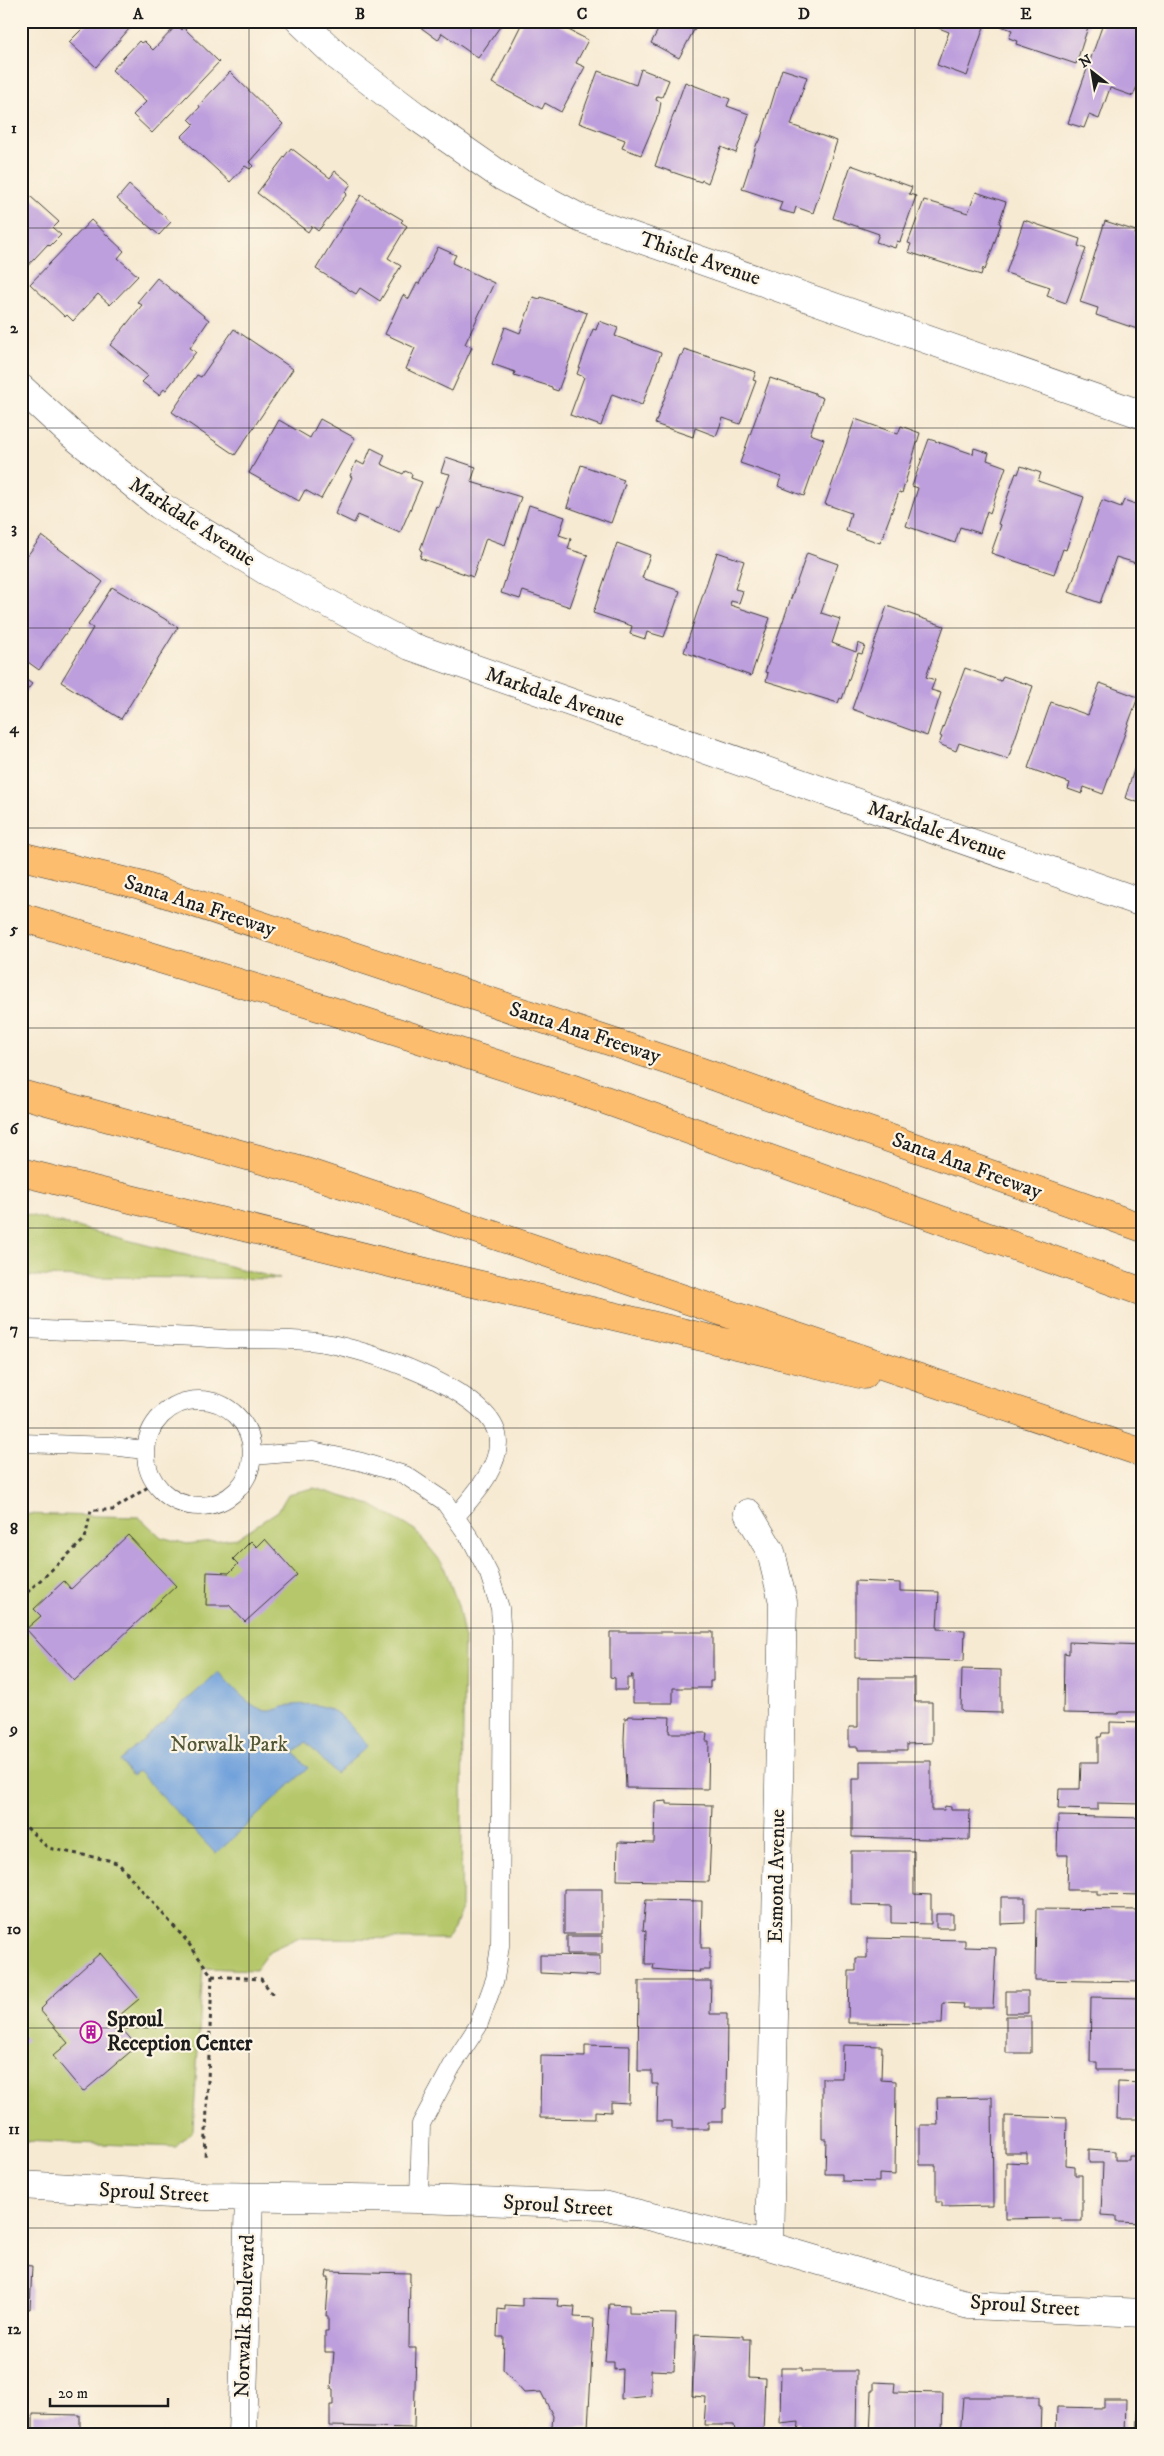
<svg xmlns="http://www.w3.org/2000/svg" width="1164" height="2456" font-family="'IM FELL DW Pica',serif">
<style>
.green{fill:#b5c76a;stroke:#687243}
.water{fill:#71a1db;stroke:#465e7c}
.building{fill:#be9fdd}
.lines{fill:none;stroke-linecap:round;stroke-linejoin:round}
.lane-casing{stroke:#3d3b37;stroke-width:19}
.street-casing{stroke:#3d3b37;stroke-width:29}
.highway-casing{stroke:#3d3b37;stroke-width:29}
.path{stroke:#3d3b37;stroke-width:3;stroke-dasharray:4 4;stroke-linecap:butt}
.lane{stroke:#fff;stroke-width:18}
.street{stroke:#fff;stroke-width:28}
.highway{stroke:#fcbd6e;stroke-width:28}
.grid{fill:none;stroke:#1c1c1c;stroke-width:1;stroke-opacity:0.55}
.labels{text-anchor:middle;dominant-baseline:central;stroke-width:4.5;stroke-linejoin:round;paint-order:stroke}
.street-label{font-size:21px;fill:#1c1c1c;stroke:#fcf5e5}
.park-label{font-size:21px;fill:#525837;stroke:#fcf5e5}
.poi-label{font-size:21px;font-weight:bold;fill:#1c1c1c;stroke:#fcf5e5;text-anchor:start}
.neatline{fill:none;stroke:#1c1c1c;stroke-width:2}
.grid-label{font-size:16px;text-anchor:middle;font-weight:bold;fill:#1c1c1c}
</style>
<rect width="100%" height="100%" fill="#fcf5e5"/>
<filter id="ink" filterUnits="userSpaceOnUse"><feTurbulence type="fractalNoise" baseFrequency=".02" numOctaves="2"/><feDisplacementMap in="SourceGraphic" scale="10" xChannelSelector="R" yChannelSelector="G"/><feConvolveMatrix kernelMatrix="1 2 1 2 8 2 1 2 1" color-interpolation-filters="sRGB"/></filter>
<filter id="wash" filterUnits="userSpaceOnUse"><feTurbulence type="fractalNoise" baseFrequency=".0096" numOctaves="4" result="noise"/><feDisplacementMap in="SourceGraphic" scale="20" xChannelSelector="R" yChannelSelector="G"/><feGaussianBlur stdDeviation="1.12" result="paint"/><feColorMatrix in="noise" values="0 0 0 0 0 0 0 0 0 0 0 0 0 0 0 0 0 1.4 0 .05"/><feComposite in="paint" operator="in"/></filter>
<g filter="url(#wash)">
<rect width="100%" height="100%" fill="#f7ead3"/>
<!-- green -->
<path class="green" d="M21 1213 280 1279 21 1276Z
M314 1488 371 1505 415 1530 443 1564 458 1605 464 1636 461 1909 454 1929 446 1939 297 1938 269 1951 255 1970 203 1968 193 2130 176 2147 21 2141V1514L139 1517 161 1537 187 1544 237 1538 278 1511 288 1494Z"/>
<!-- water -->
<path class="water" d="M218 1672C232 1685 247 1706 266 1711 273 1712 283 1706 292 1705 335 1701 341 1716 368 1746L336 1774 306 1742 294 1753 308 1768 216 1854 138 1771 132 1776 120 1761Z"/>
<g id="blocks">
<!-- building -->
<path class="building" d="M90 21H136L96 67 69 42Z
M418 21H504L478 58 442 33 438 40 416 24Z
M523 21H551L588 40 576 63 585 67 561 112 545 103 542 109 492 83Z
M663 21H682L695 28 679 58 651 43Z
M921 21H986L967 76 937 65 949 32Z
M1003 21H1090L1076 64 1016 44 1017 41 1009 38 1012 30 1001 26Z
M1104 21H1121L1143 29V85L1142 87 1137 86 1133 96 1110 88 1099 119 1089 115 1084 128 1068 123Z
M177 25 182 30 184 28 219 62 152 133 133 115 146 102 112 70 139 41 141 43 144 41 153 50Z
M641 69 669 80 662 97 657 96 656 100 661 102 659 113 641 155 622 148 625 140 579 123 598 71 636 85Z
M782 69 807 77 791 125 837 141 813 213 796 207 794 214 779 210 782 202 742 189 757 143 760 141Z
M230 72 283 124 249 162 253 166 250 169 245 166 230 182 181 137 194 124 189 119 200 107 199 105Z
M685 82 730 99 727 106 749 114 736 153 721 147 708 183 702 180 701 182 655 166Z
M291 148 330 178 335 171 351 184 345 192 347 194 318 231 312 226 308 232 257 193Z
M851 165 912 187 909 194 916 196 900 242 897 241 895 248 876 242 879 234 833 218Z
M129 185 171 222 159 235 117 199Z
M21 188 59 222 53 228 61 235 50 246 48 244 21 273Z
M976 192 1006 202 999 223 1001 224 985 270 983 268 981 275 908 252 911 244 908 243 924 200 968 213Z
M361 195 403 220 401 222 407 226 388 258 401 266 380 301 360 288 356 294 316 269Z
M91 220 124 251 118 258 138 276 110 305 98 294 73 321 67 315 65 317 30 284Z
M1024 220 1080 239 1078 246 1086 249 1066 303 1047 296 1050 287 1006 273Z
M1105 221 1136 231 1135 234 1143 237V331L1096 315 1098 308 1080 302Z
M438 247 456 255 452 263 494 283 465 344 472 347 452 391 406 369 415 348 385 334 403 295 409 299 417 283 419 284Z
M157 278 209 320 190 348 196 352 166 390 164 389 159 395 142 382 148 376 110 345 142 305 137 302Z
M533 297 540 299 541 297 587 313 558 391 552 389V387L514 375 515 372 492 364 505 327 520 333Z
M599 321 618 328 615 336 661 353 642 405 612 394 601 426 570 415 584 377 577 374 593 329 596 330Z
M234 329 293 369 235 455 172 412 197 375 201 377Z
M684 349 756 372 753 380 756 381 740 424 723 418 716 436 695 428 693 437 655 424 680 355H682Z
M770 378 815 393V395L823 398 810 434 824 439 804 496 778 486 781 477 740 463Z
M320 419 355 438 321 499 305 490 299 501 249 473 279 420 310 438Z
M855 419 898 434 901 426 920 433 902 493 899 492 880 543 846 531 851 513 825 504Z
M929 439 973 454 974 448 989 453 987 460 1006 467 990 513 987 511 980 533 960 527 955 543 906 526 918 488 912 486Z
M371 448 385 455 381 464 403 474 405 471 412 474 411 478 422 482 400 533 358 515 354 523 335 514 352 477 350 476 356 461 364 465Z
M446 457 476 467 471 482 521 497 505 545 486 538 473 577 420 558 422 551 420 550 436 506 438 507 450 474 441 472Z
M581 465 624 480 622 483 625 484 611 523 567 507Z
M1021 466 1041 473 1038 481 1084 497 1066 550 1063 549 1054 574 991 553 1001 525 998 524 1016 473 1018 474Z
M1102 500 1121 507 1124 500 1138 505 1135 511 1143 514V569L1137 567 1139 564 1116 557 1100 603 1069 592Z
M529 505 565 517 559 535 571 539 568 549 588 555 570 607 523 591 520 599 501 593Z
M42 536 103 582 39 670 21 657V564Z
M617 543 650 555 642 578 680 591 664 637 647 632 645 639 630 634 632 626 593 613Z
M717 552 744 561 735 589 743 591 739 603 731 601 730 605 770 618 751 676 684 652Z
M807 553 838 564 821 613 840 619 832 643 856 652 858 643 865 646 862 654 858 653 842 699 840 698 838 703 766 681 768 673 765 672Z
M112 587 178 627 121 719 61 682 93 628 88 625Z
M887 606 944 626 926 677 935 680 931 690 941 693 927 736 852 709Z
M965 668 1001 681 1003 676 1033 686 1008 759 959 743 956 751 939 744 942 737 940 736Z
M21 676 32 684 21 698Z
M1100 683 1138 697 1103 794 1084 787 1082 794 1068 789 1070 783 1028 768 1051 702 1088 715Z
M1143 754V804L1125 798 1135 767 1138 768Z
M128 1535 176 1586 74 1681 26 1629 41 1616 34 1609 64 1581 71 1589Z
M265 1539 297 1575 245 1622 229 1605H206L207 1572 229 1573 238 1564 233 1559 251 1541 257 1547Z
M855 1581 900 1583V1591L939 1592 937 1629 965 1630 964 1661 855 1658Z
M610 1632H713V1681H710V1688H673V1703H633V1675H631L632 1678H627V1690H615V1678L610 1677Z
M1069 1642 1143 1645V1712H1119L1118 1714 1063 1713 1064 1653 1069 1654Z
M962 1669 1001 1670V1713L963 1712 961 1710Z
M858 1678H915V1702H932V1743L907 1744V1750H858V1747H849V1727H858Z
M628 1716 670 1717 669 1733H707L706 1741H709L708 1789 626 1788 624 1739 625 1718H628Z
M1110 1722 1143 1723V1804L1098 1803V1810L1058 1809 1059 1789H1080L1081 1762H1098V1737H1101L1102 1733H1110Z
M860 1761H931V1810H944L945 1806 951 1807V1810H970L969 1840 852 1837V1779H860Z
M667 1801V1804L712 1805 709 1882 617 1880 618 1842 654 1843 655 1802Z
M1058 1816 1143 1818V1895L1097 1894V1890H1067L1068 1855H1057Z
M851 1851H914V1894L931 1895V1924L891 1923V1906L851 1905Z
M564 1889H602V1934H564Z
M1001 1897H1025V1923L1001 1924Z
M646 1900 702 1901 701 1948H710V1970H699L700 1972 675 1971 653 1969 654 1964H645L646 1931 643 1930Z
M1036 1909 1143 1910V1982L1035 1980Z
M936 1914H953V1928H936Z
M567 1936H602V1954H567Z
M867 1938 965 1940V1947L996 1948 993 2008H963L964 2004 943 2003 942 2024 848 2023 849 1971H856V1958H867Z
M100 1953 139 1999 114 2020 137 2046 83 2092 53 2056 68 2043 40 2010 46 2004 45 2003Z
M540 1955 600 1956V1976L540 1973Z
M639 1981H711L710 2014H727L726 2108 723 2109V2122H708V2129H672V2121H657L658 2084H652V2071H638Z
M1006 1991H1028V2013H1006Z
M1091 1997 1143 1998V2070H1097V2062H1090Z
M1006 2016H1031V2053H1006Z
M21 2033 27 2040 21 2045Z
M585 2045 630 2046 629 2103 611 2102V2112L595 2111V2119L540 2118 541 2056 585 2057Z
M843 2045 882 2046 881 2080 896 2081 895 2175 879 2174V2182L842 2181V2174H825L826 2139H822V2078H842Z
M1118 2082 1143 2083V2119H1117Z
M992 2097 993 2206 942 2207V2202H936V2165H920V2125H938L937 2098Z
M1005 2116 1067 2118 1066 2165 1075 2166V2175H1082V2221H1061L1060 2218 1006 2219V2162L1027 2163V2153H1005Z
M1089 2149 1115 2151V2160H1129V2156H1143V2223L1116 2222V2216L1101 2215 1103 2163H1089Z
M21 2265 32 2266 30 2309 21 2308Z
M327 2271 410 2273 409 2348H416L414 2428 330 2426V2405H333V2389H331L334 2352H325V2331H328V2316H326L329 2277H326Z
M522 2298 559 2299 558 2306 575 2307 574 2317 594 2318 588 2428 552 2427 553 2416 541 2392 524 2393 503 2369 504 2337H497L498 2309 505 2310V2305L522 2306Z
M609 2304 629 2305V2313L676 2314 674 2371 651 2370V2396L621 2399 622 2369 614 2370V2362H605Z
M695 2334 743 2336V2339H750L749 2377 765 2378 763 2433 735 2431 734 2425H704L706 2397 692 2396Z
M781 2368H802V2371H857L856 2435H798L799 2422 780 2424Z
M874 2382 895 2383 894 2392 943 2393 942 2435H870L872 2391H874Z
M963 2397H1039V2406H1041L1040 2435H960Z
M1139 2397H1143V2435H1137Z
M1104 2400H1126L1125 2435H1056L1057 2407 1104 2408Z
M33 2414 80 2415V2435H33Z"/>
</g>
</g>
<g filter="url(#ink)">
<use href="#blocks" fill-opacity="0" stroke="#3d3b37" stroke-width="1"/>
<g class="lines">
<!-- lane casing -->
<g class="lane-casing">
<path id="lane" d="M21 1329C89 1332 158 1335 226 1339 258 1340 292 1338 324 1343 366 1349 486 1389 497 1434 504 1464 473 1496 456 1516
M146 1453a53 53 0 1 1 106 0a53 53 0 1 1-106 0Z
M21 1443 112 1446 144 1450
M252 1456 313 1451 362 1462 405 1475 444 1501 472 1541 489 1574 500 1608 502 1641 500 1946 495 1979 478 2026 452 2066 421 2124 419 2199"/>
</g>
<!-- street casing -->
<g class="street-casing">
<path id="street" d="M300 21 337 56 417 117 503 177 580 218 1143 415
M21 388 69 432 159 505 268 572 410 646 1143 903
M748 1513 771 1552 783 1602 769 2246
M21 2185 204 2196 419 2199 603 2205 769 2246 969 2305 1143 2313
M242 2435 249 2197"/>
</g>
<!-- highway casing -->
<g class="highway-casing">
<path id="highway" d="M21 856 140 885 702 1072 1143 1228
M21 917 332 1011 577 1090 1143 1292
M21 1094 306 1172 1143 1453
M21 1172 430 1273 864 1375"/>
</g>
<!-- path -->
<path class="path" d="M21 1598 85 1539 91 1510H113L154 1483
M21 1822 48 1848 108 1860 119 1864 186 1940 212 1976 205 2159
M212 1976 261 1979 274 1996"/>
<!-- lane -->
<use href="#lane" class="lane"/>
<!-- street -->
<use href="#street" class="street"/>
<!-- highway -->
<use href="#highway" class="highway"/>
</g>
</g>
<!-- grid -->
<path class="grid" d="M249 21V2435M471 21V2435M693 21V2435M915 21V2435M21 228H1143M21 428H1143M21 628H1143M21 828H1143M21 1028H1143M21 1228H1143M21 1428H1143M21 1628H1143M21 1828H1143M21 2028H1143M21 2228H1143"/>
<!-- icons -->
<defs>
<g id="building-ring" transform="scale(1.125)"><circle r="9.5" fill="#fcf5e5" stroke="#b5179e" stroke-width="1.5"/><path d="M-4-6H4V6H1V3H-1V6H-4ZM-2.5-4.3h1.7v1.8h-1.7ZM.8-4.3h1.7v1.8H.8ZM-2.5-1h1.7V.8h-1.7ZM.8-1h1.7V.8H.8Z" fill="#b5179e"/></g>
</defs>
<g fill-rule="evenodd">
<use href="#building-ring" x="91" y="2032"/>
</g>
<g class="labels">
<!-- street labels -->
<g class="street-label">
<text transform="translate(700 259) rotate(19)">Thistle Avenue</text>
<text transform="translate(192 522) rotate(33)">Markdale Avenue</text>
<text transform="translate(555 697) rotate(19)">Markdale Avenue</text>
<text transform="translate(937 831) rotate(19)">Markdale Avenue</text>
<text transform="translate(200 906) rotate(18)">Santa Ana Freeway</text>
<text transform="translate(585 1033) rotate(18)">Santa Ana Freeway</text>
<text transform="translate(967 1166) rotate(20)">Santa Ana Freeway</text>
<text transform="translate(777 1876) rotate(-89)">Esmond Avenue</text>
<text transform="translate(154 2193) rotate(3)">Sproul Street</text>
<text transform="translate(558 2206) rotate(4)">Sproul Street</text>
<text transform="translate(1025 2306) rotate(4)">Sproul Street</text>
<text transform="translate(245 2316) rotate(-88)">Norwalk Boulevard</text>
</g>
<!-- park labels -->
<g class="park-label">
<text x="229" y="1745">Norwalk Park</text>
</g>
<!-- poi labels -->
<g class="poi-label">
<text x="107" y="2020">Sproul<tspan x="107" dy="24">Reception Center</tspan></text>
</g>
</g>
<!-- margin -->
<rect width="1164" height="2456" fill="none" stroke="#fcf5e5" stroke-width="55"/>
<!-- north arrow -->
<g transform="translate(1092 72) rotate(329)" stroke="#fcf5e5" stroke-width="4" paint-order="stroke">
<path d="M0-4L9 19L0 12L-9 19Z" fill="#1c1c1c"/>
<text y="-8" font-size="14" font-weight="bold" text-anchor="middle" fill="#1c1c1c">N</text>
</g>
<!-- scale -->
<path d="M50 2398v8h118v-8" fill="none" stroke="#1c1c1c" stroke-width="2.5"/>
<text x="58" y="2398" font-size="15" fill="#1c1c1c" stroke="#fcf5e5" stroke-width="4" paint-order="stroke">20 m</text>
<rect x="28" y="28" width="1108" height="2400" class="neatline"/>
<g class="grid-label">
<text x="138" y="19">A</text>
<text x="360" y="19">B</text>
<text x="582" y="19">C</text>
<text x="804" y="19">D</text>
<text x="1026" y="19">E</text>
<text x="14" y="133">1</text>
<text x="14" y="333">2</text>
<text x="14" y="533">3</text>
<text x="14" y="733">4</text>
<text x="14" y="934">5</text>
<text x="14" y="1134">6</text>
<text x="14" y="1334">7</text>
<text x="14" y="1534">8</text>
<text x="14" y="1734">9</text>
<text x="14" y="1934">10</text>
<text x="14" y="2134">11</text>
<text x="14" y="2334">12</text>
</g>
</svg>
